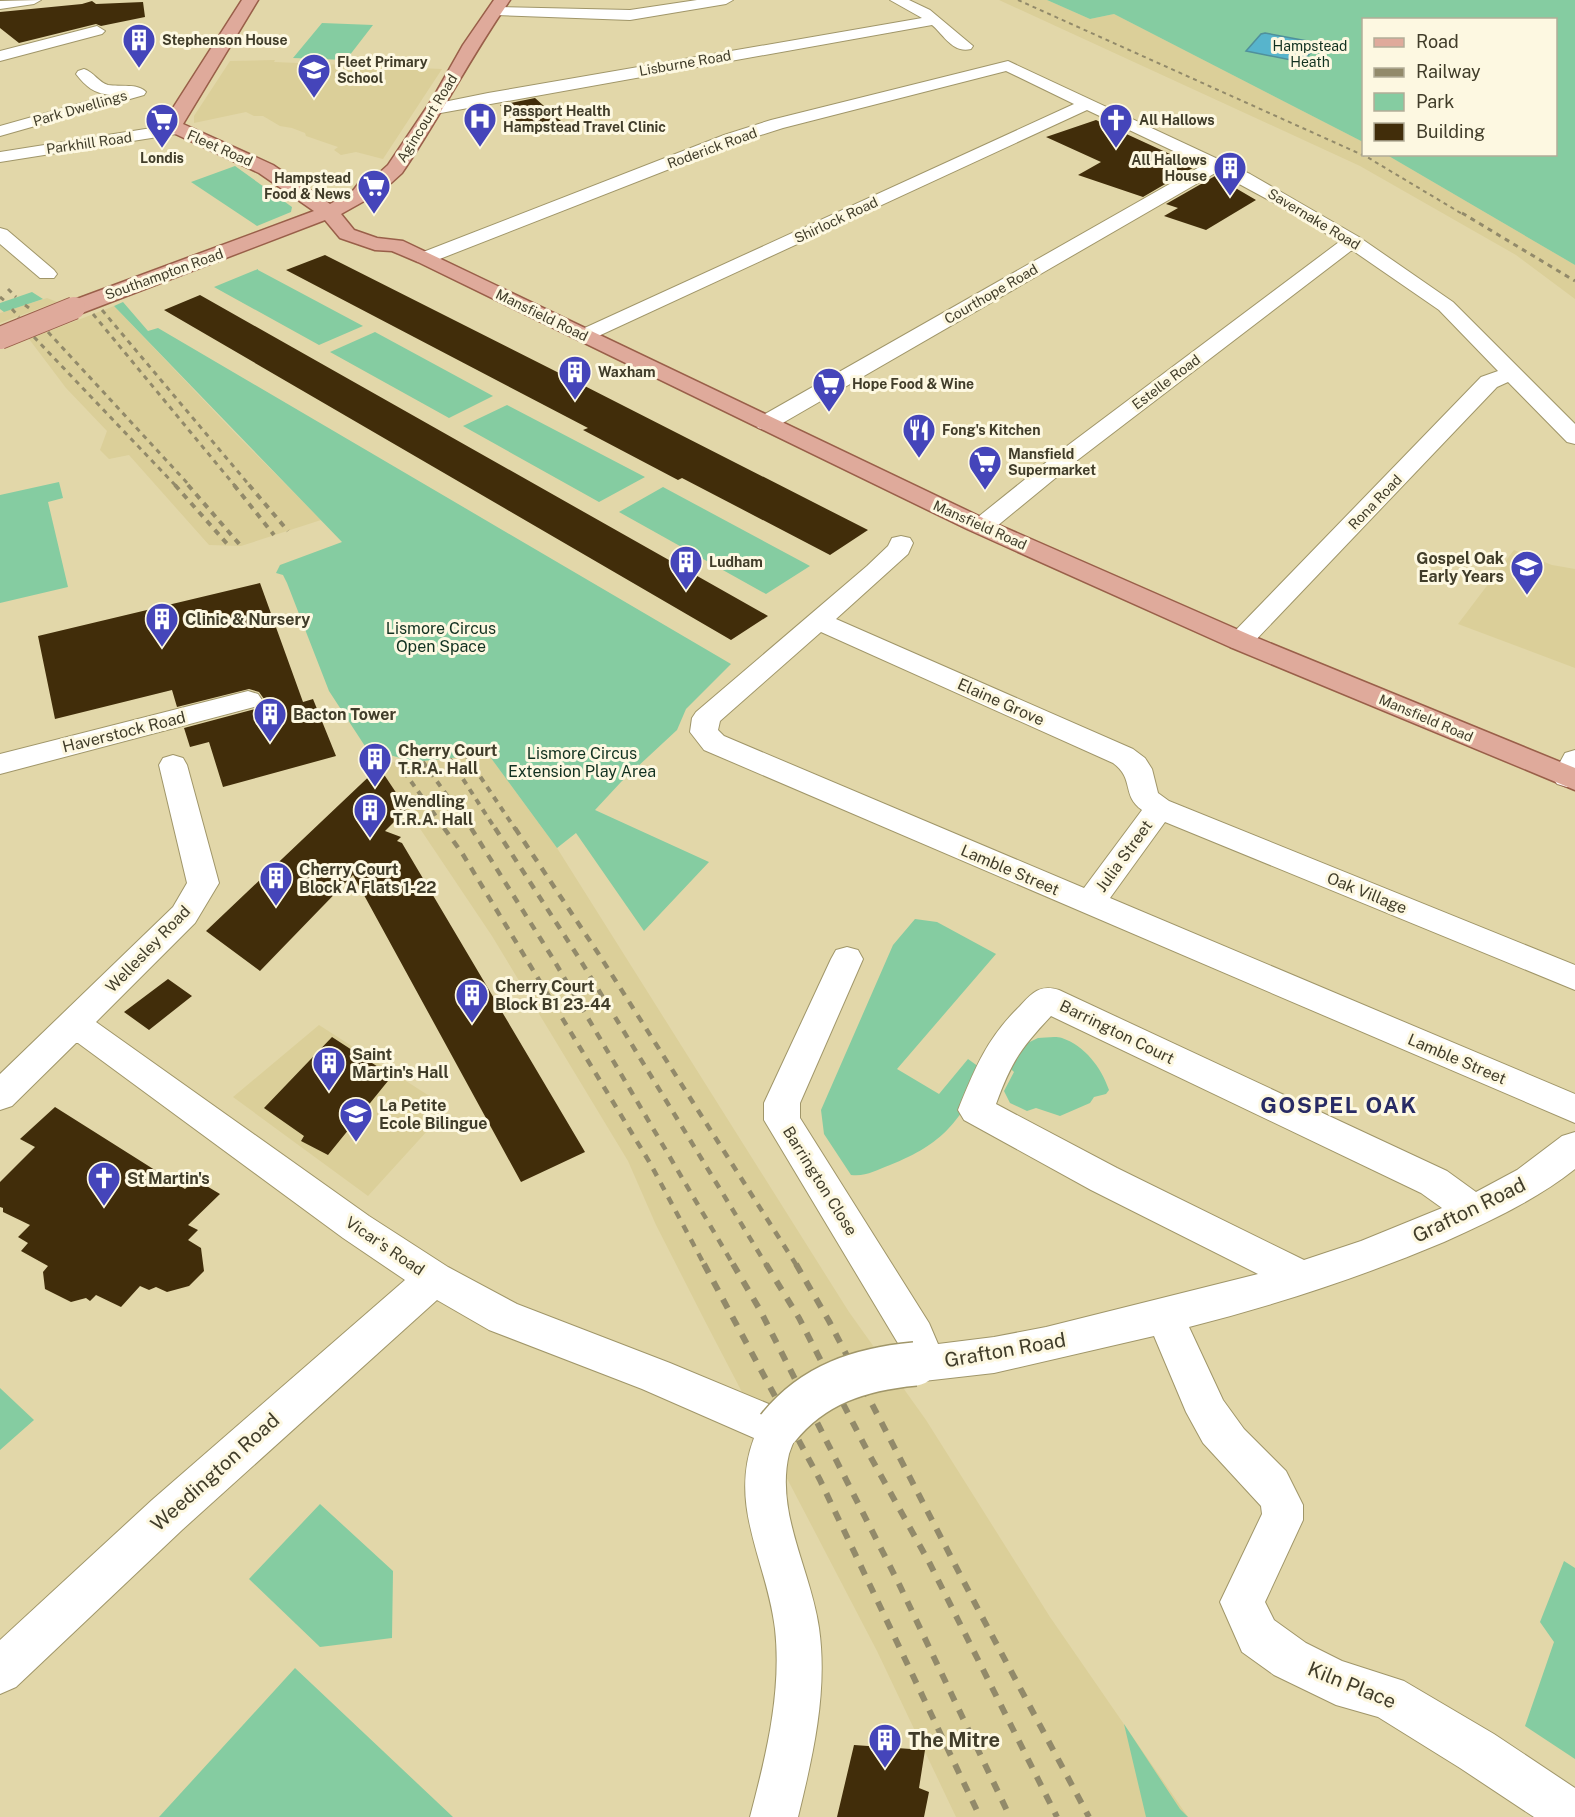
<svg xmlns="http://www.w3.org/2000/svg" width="1575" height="1817" font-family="'Public Sans',sans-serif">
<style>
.built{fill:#dbcf99}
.green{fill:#85cca1}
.water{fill:#57b4cc;stroke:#50909b;stroke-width:1.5}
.building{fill:#412d0a}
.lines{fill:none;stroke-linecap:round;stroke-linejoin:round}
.minor-casing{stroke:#a09669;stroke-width:2}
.major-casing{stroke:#995f49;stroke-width:3}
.minor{fill:#fff;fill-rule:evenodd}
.major{fill:#dfaa9b;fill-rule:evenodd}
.rail-far4{stroke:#928a6a;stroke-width:2;stroke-dasharray:4 4;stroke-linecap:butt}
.rail-far3{stroke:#928a6a;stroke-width:3;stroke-dasharray:5 5;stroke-linecap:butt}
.rail-far2{stroke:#928a6a;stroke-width:4;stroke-dasharray:6 6;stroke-linecap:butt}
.rail-far1{stroke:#928a6a;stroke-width:4.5;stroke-dasharray:8 8;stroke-linecap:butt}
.rail{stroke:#928a6a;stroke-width:6;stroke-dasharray:10 10;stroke-linecap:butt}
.minor-bridge-casing{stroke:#a09669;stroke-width:46;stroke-linecap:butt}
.major-bridge-casing{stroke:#995f49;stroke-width:24;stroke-linecap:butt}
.minor-bridge{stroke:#fff;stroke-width:43}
.major-bridge{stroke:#dfaa9b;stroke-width:22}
.labels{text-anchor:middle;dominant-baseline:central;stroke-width:6;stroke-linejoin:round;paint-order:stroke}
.far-poi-label{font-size:14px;font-weight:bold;fill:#413d2a;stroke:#fdf8e1;text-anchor:start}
.far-park-label{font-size:14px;fill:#113120;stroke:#fdf8e1}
.far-street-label{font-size:14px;fill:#413d2a;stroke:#fdf8e1}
.poi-label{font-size:16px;font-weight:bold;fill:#413d2a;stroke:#fdf8e1;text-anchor:start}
.park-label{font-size:16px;fill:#113120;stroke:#fdf8e1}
.street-label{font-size:16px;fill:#413d2a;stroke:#fdf8e1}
.near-street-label{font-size:20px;fill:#413d2a;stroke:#fdf8e1}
.near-poi-label{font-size:20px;font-weight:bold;fill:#413d2a;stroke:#fdf8e1;text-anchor:start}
.district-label{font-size:22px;font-weight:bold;letter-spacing:1.5px;fill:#282b65;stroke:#fdf8e1}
</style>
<rect width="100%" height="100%" fill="#e2d7a9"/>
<!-- built -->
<path class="built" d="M999 0H1047L1090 19 1114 14 1363 142 1364 154 1387 155 1575 265V299L1516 255 1360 166Z
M275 60 274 62 442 69 383 159 356 152 341 155 334 150 338 147 306 136 305 133 292 128 280 126 263 116H254L246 112 194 123V116L230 61Z
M47 298 57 302 0 323V313Z
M114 306 234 432 321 520 241 546 209 545 129 455 109 459 100 450 107 431 66 388 29 339Z
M1514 550 1552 565 1575 569V668L1458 624Z
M488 754 557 848 849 1312 926 1420 1050 1617 1188 1817H956L877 1651 707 1325 656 1225 628 1161 492 936 376 763 433 761Z
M319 1025 448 1108 368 1196 233 1097Z"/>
<!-- green -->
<path class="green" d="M1047 0H1575V265L1387 155 1556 154V20H1364L1363 142 1114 14 1090 19Z
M322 23 373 25 346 60 293 58Z
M235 166 292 207 291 212 257 226 191 182Z
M258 269V270L363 326 319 345 214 287Z
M32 292 43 299 4 312 0 309V303Z
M123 302 148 331 158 328 731 664 686 709 677 730 621 782 595 810 709 862 644 931 576 833 557 848 488 754 414 762 383 753 376 763 329 691 287 583 283 575 276 573 280 565 342 542 114 306Z
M375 332 493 396 449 418 330 352Z
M507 405 645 477 599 502 463 426Z
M59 482 63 498 48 502 68 587 0 603V495Z
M663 487 810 566 766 594 619 512Z
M915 919 937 922 996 954 897 1069 939 1094 968 1059 986 1072C958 1122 945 1143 890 1165 876 1170 866 1177 851 1175L824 1134 821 1110 893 945Z
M1038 1038C1045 1038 1055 1036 1062 1038 1085 1046 1101 1067 1109 1090L1106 1094 1094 1097 1090 1103 1060 1116 1036 1108 1027 1111 1010 1103 1004 1091 1014 1072 1008 1066 1017 1048Z
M0 1388 34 1420 0 1450Z
M320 1504 393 1571 392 1638 320 1647 249 1579Z
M1564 1561 1575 1568V1759L1525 1726 1554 1642 1540 1622Z
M295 1668 453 1817H159Z
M1124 1724 1180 1809 1188 1817H1146Z"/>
<!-- water -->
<path class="water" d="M1265 33 1318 43 1320 44 1301 62 1246 51 1261 34Z"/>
<!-- building -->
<path class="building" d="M92 1 96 4 143 2 145 17 101 26 96 24 19 43 0 28V12L82 4Z
M535 98 561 121 525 129 500 105Z
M1096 120 1196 166 1143 197 1078 175 1101 162 1046 137Z
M1215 176 1256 200 1206 230 1164 216 1178 208 1166 204Z
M325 255 567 377 868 530 830 555 682 478 678 480 583 430 588 428 286 270Z
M200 295 269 334 768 616 731 640 164 310Z
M260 583 303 702 313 699 336 756 223 787 209 742 190 747 184 728 259 708 264 699 259 692 249 689 177 707 172 690 55 719 38 636Z
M379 767 407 809 385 831 401 837 397 841 402 843 585 1152 521 1182 353 875 260 971 206 931Z
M168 979 192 996 149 1030 124 1012Z
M332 1037 392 1076 328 1155 301 1141 304 1136 264 1108Z
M55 1107 185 1189 195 1179 220 1194 188 1225 198 1230 188 1240 201 1248 204 1271 189 1286 167 1292 156 1287 149 1290 140 1286 121 1307 96 1295 90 1301 86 1298 71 1302 45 1289 43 1272 48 1266 21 1251 28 1243 18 1237 30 1225 3 1212V1208L0 1207V1182L35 1147 20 1139Z
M854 1745 925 1750 919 1788 929 1792 924 1817H837Z"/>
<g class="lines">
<!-- minor casing -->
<g class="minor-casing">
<path id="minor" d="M41 0 34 4 0 9V1Z
M697 0H733L726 4 630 20 496 15 489 11 496 7 630 10Z
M890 0H909L930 10 973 46 971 49C953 54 943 34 932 25L435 114 427 109 429 105 488 93 922 18Z
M97 26 105 31 102 34 0 61V51Z
M1008 61 1250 174 1359 237 1453 302 1575 424V444L1567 442 1508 382 1497 387 1249 647 1240 649 1231 647 1227 641 1231 635 1481 377 1498 371 1439 310 1352 250 1075 462 991 531 982 533 973 531 970 526 973 521 1059 452 1339 242 1300 217 1217 172 774 428 766 430 758 428 755 423 758 418 1203 165 1087 110 592 339 585 341 578 339 575 335 578 331 1074 104 1006 71 783 128 736 143 432 262H418L415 258 418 254 724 135 771 120Z
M84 69C94 72 99 83 108 85 120 87 138 83 146 92L144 95 0 136V126L110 95C94 93 86 87 76 74L78 71Z
M177 124 183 125 186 129 183 133 0 162V152Z
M0 228 7 230 54 270 57 274 54 278H40L0 244Z
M901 536 910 538 913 543 908 554 836 619 1133 749 1145 758 1152 769 1158 793 1169 801 1575 965V990L1165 822 1110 898 1575 1094V1123L704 750 690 732 692 718 696 712 867 566 888 546 892 538ZM821 632 1113 763C1135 779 1121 795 1142 810L1084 888 724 736 718 730 720 721Z
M248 691 258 694 262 700 258 706 0 774V754Z
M1575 750V785L1567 787 1557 784 1552 777 1565 753Z
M173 755 183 758 187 765 219 883 195 923 96 1022 369 1216 448 1267 517 1304 670 1363 793 1414 799 1428C796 1436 792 1445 789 1454 775 1513 811 1570 819 1628 828 1691 813 1756 798 1817H750C766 1756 782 1692 775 1629 767 1561 728 1507 754 1438L642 1389 489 1330 437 1300 182 1530 16 1687 0 1694V1640L152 1500 405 1280 343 1238 78 1043H76L12 1106 0 1110V1074L173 907 187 883 159 765 163 758Z
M847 947 858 950 863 959 800 1103V1118L929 1323 938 1344 994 1337 1046 1327 1258 1274 1091 1190 964 1120 958 1110C975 1068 987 1038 1020 1006 1032 993 1040 984 1059 990L1447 1171 1476 1192 1517 1170 1562 1136 1575 1132V1169C1536 1200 1490 1221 1444 1242 1361 1277 1276 1305 1189 1327L1223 1400 1244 1429 1286 1471 1303 1505V1520L1265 1602 1274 1620 1306 1643 1342 1661 1404 1681 1494 1734 1575 1788V1817H1534L1460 1768 1378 1717 1336 1705 1274 1675 1242 1652 1220 1602 1262 1514 1261 1506 1203 1443 1186 1412 1154 1336 994 1373 915 1382 901 1377 895 1364 901 1351 899 1345 764 1120V1103L831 959 836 950ZM1051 1016 1421 1193 1442 1208 1361 1241 1304 1260 1117 1168 996 1104C1012 1061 1020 1049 1051 1016Z"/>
</g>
<!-- major casing -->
<g class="major-casing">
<path id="major" d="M242 0H258L183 124 273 165 330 204 352 192 359 183 377 175 388 165 433 98 463 45 494 0H510C471 56 440 117 402 173L391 183 373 191 366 200 341 214 354 230 377 238 403 241 985 519 1250 635 1575 768V790L1230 647 967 529 418 262 392 251 375 250 340 238 325 220 82 313 74 314 66 313 63 308 66 303 314 211 259 173 169 131 164 122Z"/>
</g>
<!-- minor -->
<use href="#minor" class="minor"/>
<!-- major -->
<use href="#major" class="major"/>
<!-- rail-far4 -->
<path class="rail-far4" d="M1018 0 1367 157 1464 215"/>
<!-- rail-far3 -->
<path class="rail-far3" d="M1462 213 1575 281
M8 289 16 297
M0 297 5 301
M25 305 33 311
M12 309 19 317
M102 310 250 486
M93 314 235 486
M48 332 190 486
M34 337 176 486"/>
<!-- rail-far2 -->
<path class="rail-far2" d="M175 485 229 546
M188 485 241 546
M234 485 274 535
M249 485 288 531
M467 757 516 830
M450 759 496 830
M397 762 446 830
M423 762 472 830"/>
<!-- rail-far1 -->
<path class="rail-far1" d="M444 828 462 853 650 1163 705 1266
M471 828 552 957 734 1266
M495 828 579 958 767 1266
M515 828 598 953 797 1266"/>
<!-- rail -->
<path class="rail" d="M704 1264 820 1480 980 1817
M733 1264 760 1310 899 1584 1010 1817
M766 1264 799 1318 870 1456 929 1562 1057 1817
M796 1264 829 1321 980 1613 1089 1817"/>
<!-- minor-bridge casing -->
<g class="minor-bridge-casing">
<path id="minor-bridge" d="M778 1428C813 1384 861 1369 915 1364"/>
</g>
<!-- major-bridge casing -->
<g class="major-bridge-casing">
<path id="major-bridge" d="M0 338 74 308"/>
</g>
<!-- minor-bridge -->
<use href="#minor-bridge" class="minor-bridge"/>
<!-- major-bridge -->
<use href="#major-bridge" class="major-bridge"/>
</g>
<!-- icons -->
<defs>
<g id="building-pin" transform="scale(1.725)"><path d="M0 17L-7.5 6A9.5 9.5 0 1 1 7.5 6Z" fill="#4545ba" stroke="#fdf8e1"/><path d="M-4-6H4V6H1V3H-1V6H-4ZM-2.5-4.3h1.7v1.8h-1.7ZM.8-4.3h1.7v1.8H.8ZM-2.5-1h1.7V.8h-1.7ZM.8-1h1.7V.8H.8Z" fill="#fff"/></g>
<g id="school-pin" transform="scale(1.725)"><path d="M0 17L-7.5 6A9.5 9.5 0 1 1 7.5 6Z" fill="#4545ba" stroke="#fdf8e1"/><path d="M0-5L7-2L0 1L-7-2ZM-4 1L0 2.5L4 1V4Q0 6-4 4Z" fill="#fff"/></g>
<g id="hospital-pin" transform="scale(1.725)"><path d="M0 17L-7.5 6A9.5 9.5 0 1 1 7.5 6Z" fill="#4545ba" stroke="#fdf8e1"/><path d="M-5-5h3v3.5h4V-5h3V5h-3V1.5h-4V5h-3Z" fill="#fff"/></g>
<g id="supermarket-pin" transform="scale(1.725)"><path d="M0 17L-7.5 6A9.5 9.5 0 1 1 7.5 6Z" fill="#4545ba" stroke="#fdf8e1"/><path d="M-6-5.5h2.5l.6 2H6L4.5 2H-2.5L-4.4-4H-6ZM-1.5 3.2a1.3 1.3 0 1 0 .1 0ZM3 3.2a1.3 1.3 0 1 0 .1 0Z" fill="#fff"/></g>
<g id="church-pin" transform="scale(1.725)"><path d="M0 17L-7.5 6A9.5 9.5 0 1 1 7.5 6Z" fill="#4545ba" stroke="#fdf8e1"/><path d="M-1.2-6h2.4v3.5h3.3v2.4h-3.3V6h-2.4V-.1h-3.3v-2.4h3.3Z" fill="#fff"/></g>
<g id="restaurant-pin" transform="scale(1.725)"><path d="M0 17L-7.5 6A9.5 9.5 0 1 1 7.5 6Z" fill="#4545ba" stroke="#fdf8e1"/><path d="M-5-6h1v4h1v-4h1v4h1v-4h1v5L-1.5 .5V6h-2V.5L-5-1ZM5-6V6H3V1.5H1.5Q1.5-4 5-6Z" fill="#fff"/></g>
</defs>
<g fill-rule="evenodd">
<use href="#building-pin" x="139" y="40"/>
<use href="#school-pin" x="314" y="70"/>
<use href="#hospital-pin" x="480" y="119"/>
<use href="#supermarket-pin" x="162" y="120"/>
<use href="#church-pin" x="1116" y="120"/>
<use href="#building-pin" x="1230" y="168"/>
<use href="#supermarket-pin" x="374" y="186"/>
<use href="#building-pin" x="575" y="372"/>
<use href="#supermarket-pin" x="829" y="384"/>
<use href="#restaurant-pin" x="919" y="430"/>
<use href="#supermarket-pin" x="985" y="462"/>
<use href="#building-pin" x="686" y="562"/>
<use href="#school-pin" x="1527" y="567"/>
<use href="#building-pin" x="162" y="619"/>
<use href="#building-pin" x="270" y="714"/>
<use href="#building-pin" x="375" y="759"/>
<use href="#building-pin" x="370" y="810"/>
<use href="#building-pin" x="276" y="878"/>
<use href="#building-pin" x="472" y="995"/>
<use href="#building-pin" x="329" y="1063"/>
<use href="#school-pin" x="356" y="1114"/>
<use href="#church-pin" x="104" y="1178"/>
<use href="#building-pin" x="885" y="1740"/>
</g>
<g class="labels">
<!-- far-poi labels -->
<g class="far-poi-label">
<text x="162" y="40">Stephenson House</text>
<text x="337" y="62">Fleet Primary<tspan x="337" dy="16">School</tspan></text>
<text x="503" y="111">Passport Health<tspan x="503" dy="16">Hampstead Travel Clinic</tspan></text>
<text x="1139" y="120">All Hallows</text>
<text x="162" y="158" text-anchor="middle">Londis</text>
<text x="1207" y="160" text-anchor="end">All Hallows<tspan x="1207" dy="16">House</tspan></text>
<text x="351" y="178" text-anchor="end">Hampstead<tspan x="351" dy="16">Food &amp; News</tspan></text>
<text x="598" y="372">Waxham</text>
<text x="852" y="384">Hope Food &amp; Wine</text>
<text x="942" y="430">Fong's Kitchen</text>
<text x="1008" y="454">Mansfield<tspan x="1008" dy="16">Supermarket</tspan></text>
<text x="709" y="562">Ludham</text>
</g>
<!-- far-park labels -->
<g class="far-park-label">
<text x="1310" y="46">Hampstead<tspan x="1310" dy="16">Heath</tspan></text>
</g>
<!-- far-street labels -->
<g class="far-street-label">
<text transform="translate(685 63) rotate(-10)">Lisburne Road</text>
<text transform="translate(80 108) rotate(-16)">Park Dwellings</text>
<text transform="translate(427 118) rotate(-58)">Agincourt Road</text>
<text transform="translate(89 143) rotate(-8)">Parkhill Road</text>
<text transform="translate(220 148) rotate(24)">Fleet Road</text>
<text transform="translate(712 148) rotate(-20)">Roderick Road</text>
<text transform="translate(1314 219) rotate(31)">Savernake Road</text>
<text transform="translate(836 220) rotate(-25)">Shirlock Road</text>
<text transform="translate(164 274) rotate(-20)">Southampton Road</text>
<text transform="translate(991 294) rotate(-30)">Courthope Road</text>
<text transform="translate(542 315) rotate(26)">Mansfield Road</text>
<text transform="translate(1166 382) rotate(-37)">Estelle Road</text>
<text transform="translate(1375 502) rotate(-46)">Rona Road</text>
<text transform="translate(980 525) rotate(24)">Mansfield Road</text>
<text transform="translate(1426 718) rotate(23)">Mansfield Road</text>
</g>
<!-- poi labels -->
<g class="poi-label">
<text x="1504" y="558" text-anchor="end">Gospel Oak<tspan x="1504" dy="18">Early Years</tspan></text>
<text x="185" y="619">Clinic &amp; Nursery</text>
<text x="293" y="714">Bacton Tower</text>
<text x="398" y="750">Cherry Court<tspan x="398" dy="18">T.R.A. Hall</tspan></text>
<text x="393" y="801">Wendling<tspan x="393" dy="18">T.R.A. Hall</tspan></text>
<text x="299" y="869">Cherry Court<tspan x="299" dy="18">Block A Flats 1-22</tspan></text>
<text x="495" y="986">Cherry Court<tspan x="495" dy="18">Block B1 23-44</tspan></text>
<text x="352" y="1054">Saint<tspan x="352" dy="18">Martin's Hall</tspan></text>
<text x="379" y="1105">La Petite<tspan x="379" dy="18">Ecole Bilingue</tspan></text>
<text x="127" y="1178">St Martin's</text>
</g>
<!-- park labels -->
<g class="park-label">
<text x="441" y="628">Lismore Circus<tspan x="441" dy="18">Open Space</tspan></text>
<text x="582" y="753">Lismore Circus<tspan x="582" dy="18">Extension Play Area</tspan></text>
</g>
<!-- street labels -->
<g class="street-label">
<text transform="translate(1001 702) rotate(24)">Elaine Grove</text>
<text transform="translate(124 732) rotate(-14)">Haverstock Road</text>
<text transform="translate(1124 856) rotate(-54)">Julia Street</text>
<text transform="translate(1010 870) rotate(23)">Lamble Street</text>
<text transform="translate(1367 893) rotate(22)">Oak Village</text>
<text transform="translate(148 949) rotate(-46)">Wellesley Road</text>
<text transform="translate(1117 1032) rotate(26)">Barrington Court</text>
<text transform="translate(1457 1059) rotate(23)">Lamble Street</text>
<text transform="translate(820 1181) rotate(58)">Barrington Close</text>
<text transform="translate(385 1246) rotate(34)">Vicar's Road</text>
</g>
<!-- near-street labels -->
<g class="near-street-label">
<text transform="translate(1469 1210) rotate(-26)">Grafton Road</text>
<text transform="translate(1005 1350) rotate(-10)">Grafton Road</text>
<text transform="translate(215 1472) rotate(-42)">Weedington Road</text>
<text transform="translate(1352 1685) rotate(22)">Kiln Place</text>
</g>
<!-- near-poi labels -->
<g class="near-poi-label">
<text x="908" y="1740">The Mitre</text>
</g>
<!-- district labels -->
<g class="district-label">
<text x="1339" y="1105">GOSPEL OAK</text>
</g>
</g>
<!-- legend -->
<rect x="1362" y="18" width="195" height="138" fill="#fdf8e1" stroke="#b2ad98" stroke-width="1.5"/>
<rect x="1374" y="38" width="30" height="9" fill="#dfaa9b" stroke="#b2ad98" stroke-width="1.5"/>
<text x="1416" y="48" font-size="18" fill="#413d2a">Road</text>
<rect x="1374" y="68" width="30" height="9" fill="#928a6a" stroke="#b2ad98" stroke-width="1.5"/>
<text x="1416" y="78" font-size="18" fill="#413d2a">Railway</text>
<rect x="1374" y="93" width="30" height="18" fill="#85cca1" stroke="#b2ad98" stroke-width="1.5"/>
<text x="1416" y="108" font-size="18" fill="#413d2a">Park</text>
<rect x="1374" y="123" width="30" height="18" fill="#412d0a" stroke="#b2ad98" stroke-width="1.5"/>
<text x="1416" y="138" font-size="18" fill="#413d2a">Building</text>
</svg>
